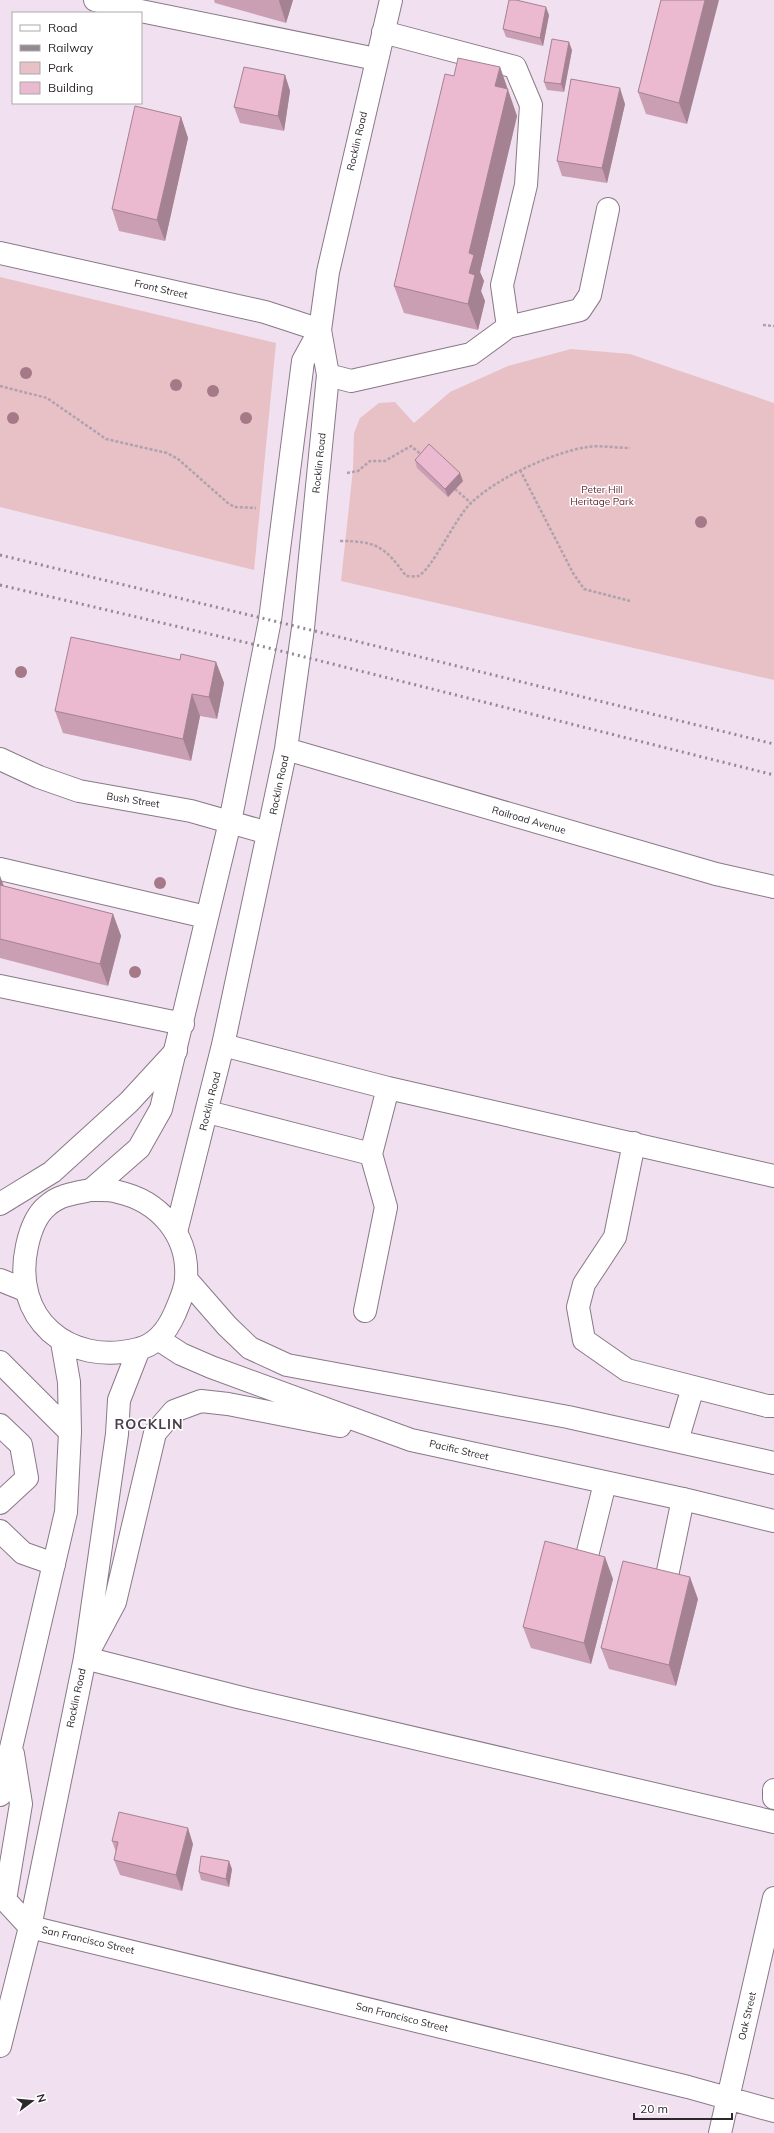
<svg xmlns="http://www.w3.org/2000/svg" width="774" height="2133" font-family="Mulish,sans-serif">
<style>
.green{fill:#e7c1c5}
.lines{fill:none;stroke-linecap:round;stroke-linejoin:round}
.minor-casing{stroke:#897987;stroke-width:24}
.major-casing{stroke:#897987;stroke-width:24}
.path{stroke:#afa1ae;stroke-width:2.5;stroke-dasharray:3 2;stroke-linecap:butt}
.minor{stroke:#fff;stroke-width:22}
.major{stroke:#fff;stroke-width:22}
.rail{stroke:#948893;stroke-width:3;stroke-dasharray:2 4;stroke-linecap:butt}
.tree{fill:#a57988}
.wall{fill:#ca9fb3}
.shaded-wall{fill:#a48292}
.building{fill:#ebb9d0;stroke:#a48292}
.labels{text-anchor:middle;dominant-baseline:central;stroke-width:3;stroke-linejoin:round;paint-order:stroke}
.street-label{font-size:10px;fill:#2e282d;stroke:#fff}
.park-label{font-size:10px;fill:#662533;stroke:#fff}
.district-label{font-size:14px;font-weight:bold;letter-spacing:1px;fill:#4a3c49;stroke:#fff}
</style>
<rect width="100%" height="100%" fill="#f1e0f0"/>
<!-- green -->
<path class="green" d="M0 277 276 343 254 570 0 507Z
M571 349 630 354 774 403V680L341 581 353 469 354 433 360 418 379 403 395 402 414 423 450 392 508 366Z"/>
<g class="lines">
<!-- minor casing -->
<g class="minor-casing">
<path id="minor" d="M95 0 126 8 376 59
M0 253 265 312 320 330
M508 327 580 310 590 295 608 209
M328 375 351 381 471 354 508 327 502 285 526 185 531 105 515 67 383 32
M286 749 716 874 774 887
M0 759 39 777 79 791 191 811 268 833
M0 869 206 917
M0 986 183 1024
M223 1045 388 1088 774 1176
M208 1112 371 1154 388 1088
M634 1143 615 1237 584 1284 578 1307 584 1340 627 1370 767 1406H774
M91 1190 139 1148 161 1109 230 822 270 620 303 361 320 330
M176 1232 223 1045 286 749 303 628 328 375 320 330 328 272 391 0
M365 1311 386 1207 371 1154
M0 1425 21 1445 27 1478 0 1503
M677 1441 693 1387
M0 1531 23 1553 54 1564
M587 1556 605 1483
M667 1576 683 1499
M85 1658 238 1697 774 1822
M774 1790V1798
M30 1927 688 2087 774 2111
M720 2133 774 1898"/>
</g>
<!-- major casing -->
<g class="major-casing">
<path id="major" d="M91 1190C100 1190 110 1189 118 1192 159 1201 189 1235 186 1278 186 1289 179 1303 175 1313 168 1329 156 1345 138 1349 68 1367 11 1318 27 1246 30 1232 35 1216 47 1206 59 1195 75 1193 91 1190Z
M0 1204 52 1172 129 1102 176 1051
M186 1279 227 1326 250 1348 287 1365 568 1417 774 1463
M0 1280 25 1290
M158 1339 181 1354 211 1367 411 1440 683 1499 774 1521
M0 1362 70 1432
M91 1647 115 1602 155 1433 174 1411 201 1401 228 1404 340 1426
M13 1754 21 1804 5 1900 30 1927
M0 1795 66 1512 70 1432 69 1382 62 1342
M0 2046 30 1927 85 1658 117 1434 119 1400 139 1349"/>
</g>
<!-- path -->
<path class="path" d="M763 325 774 326
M0 386 47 398 106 439 167 453 178 459 229 504 235 507 256 508
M520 470 573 573 584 589 630 601
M347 473 358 471 370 461H385L411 446 423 456
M455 489 471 503
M340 541C377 541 385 547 406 576 409 576 415 577 418 576 432 570 455 518 471 503 497 478 551 453 587 447 600 445 616 448 630 448"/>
<!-- minor -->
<use href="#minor" class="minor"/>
<!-- major -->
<use href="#major" class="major"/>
<!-- rail -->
<path class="rail" d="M0 555 270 620 774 744
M0 585 265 647 774 775"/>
</g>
<!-- trees -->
<g class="tree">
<circle cx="26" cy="373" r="6"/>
<circle cx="176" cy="385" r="6"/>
<circle cx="213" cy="391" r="6"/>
<circle cx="13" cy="418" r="6"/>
<circle cx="246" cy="418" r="6"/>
<circle cx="701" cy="522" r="6"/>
<circle cx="21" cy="672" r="6"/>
<circle cx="160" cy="883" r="6"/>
<circle cx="135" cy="972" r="6"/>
</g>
<!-- wall -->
<path class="wall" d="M214 0H293L286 23 215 3Z
M661 0 687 124 646 114 638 92Z
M549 15 543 46 506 37 503 29Z
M572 50 564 92 547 90 544 82Z
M500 67 517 116 480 272 484 281 481 291 485 301 478 330 404 313 394 286Z
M285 75 290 91 284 131 240 123 234 107Z
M625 104 607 183 562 176 557 161Z
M181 117 188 138 165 241 119 231 112 209Z
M415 460 463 481 448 497 417 468Z
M180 660 216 662 224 683 217 719 200 716 191 761 63 733 55 711Z
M0 876 4 886 113 914 121 936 108 986 0 958Z
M613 1579 591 1664 531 1648 523 1627Z
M698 1599 676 1686 609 1669 601 1648Z
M112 1841 193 1844 182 1891 120 1875 114 1860 116 1852Z
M232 1869 229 1887 201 1880 199 1872Z"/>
<!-- shaded-wall -->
<path class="shaded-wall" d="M279 0H293L286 23 279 1Z
M705 0H719L687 124 679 103Z
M546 7 549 15 543 46 540 38Z
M569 42 572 50 564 92 561 84Z
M500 67 517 116 480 272 484 281 481 291 485 301 478 330 468 304 469 273V253L495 86Z
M285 75 290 91 284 131 278 116Z
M620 88 625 104 607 183 602 168Z
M181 117 188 138 165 241 157 220Z
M460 473 463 481 448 497 445 489Z
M216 662 224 683 217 719 209 697Z
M192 694 200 716 191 761 183 739Z
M0 876 6 893 0 898Z
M113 914 121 936 108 986 100 964Z
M605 1557 613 1579 591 1664 584 1643Z
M690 1577 698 1599 676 1686 669 1665Z
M188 1828 193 1844 182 1891 176 1875Z
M229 1861 232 1869 229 1887 226 1879Z"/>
<!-- building -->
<path class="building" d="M509 0H516L546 7 540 38 503 29Z
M661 0H705L679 103 638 92Z
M552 39 569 42 561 84 544 82Z
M458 58 500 67 495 86 508 89 469 253 474 255 469 273 475 275 468 304 394 286 445 74 454 76Z
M244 67 285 75 278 116 234 107Z
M571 79 620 88 602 168 557 161Z
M135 106 181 117 157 220 112 209Z
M429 444 460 473 445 489 415 460Z
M71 637 180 660 181 654 216 662 209 697 192 694 183 739 55 711Z
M0 885 113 914 100 964 0 939Z
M545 1541 605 1557 584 1643 523 1627Z
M623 1561 690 1577 669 1665 601 1648Z
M119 1812 188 1828 176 1875 114 1860 118 1842 112 1841Z
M201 1856 229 1861 226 1879 199 1872Z"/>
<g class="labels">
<!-- street labels -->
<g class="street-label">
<text transform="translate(357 141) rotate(-77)">Rocklin Road</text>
<text transform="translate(161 289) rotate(13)">Front Street</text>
<text transform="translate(319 463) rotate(-84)">Rocklin Road</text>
<text transform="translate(279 785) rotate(-78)">Rocklin Road</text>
<text transform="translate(133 800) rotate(9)">Bush Street</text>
<text transform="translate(529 820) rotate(16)">Railroad Avenue</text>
<text transform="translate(210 1101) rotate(-76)">Rocklin Road</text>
<text transform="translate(459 1450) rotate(13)">Pacific Street</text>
<text transform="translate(76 1698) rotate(-78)">Rocklin Road</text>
<text transform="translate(88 1940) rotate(13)">San Francisco Street</text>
<text transform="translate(747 2016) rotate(-77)">Oak Street</text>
<text transform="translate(402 2017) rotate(14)">San Francisco Street</text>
</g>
<!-- park labels -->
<g class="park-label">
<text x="602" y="489">Peter Hill<tspan x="602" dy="12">Heritage Park</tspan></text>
</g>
<!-- district labels -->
<g class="district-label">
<text x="149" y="1424">ROCKLIN</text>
</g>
</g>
<!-- legend -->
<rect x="12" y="12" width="130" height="92" fill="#ffffff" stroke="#aba9ab"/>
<rect x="20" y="25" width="20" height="6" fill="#ffffff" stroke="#aba9ab"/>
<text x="48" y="32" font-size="12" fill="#2e282d">Road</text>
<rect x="20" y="45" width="20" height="6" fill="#948893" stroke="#aba9ab"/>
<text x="48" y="52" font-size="12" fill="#2e282d">Railway</text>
<rect x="20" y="62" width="20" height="12" fill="#e7c1c5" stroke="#aba9ab"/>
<text x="48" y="72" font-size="12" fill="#2e282d">Park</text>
<rect x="20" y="82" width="20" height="12" fill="#ebb9d0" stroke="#aba9ab"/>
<text x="48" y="92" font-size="12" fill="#2e282d">Building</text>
<!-- north arrow -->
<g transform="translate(32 2101) rotate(74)" stroke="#ffffff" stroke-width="3" paint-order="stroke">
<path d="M0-3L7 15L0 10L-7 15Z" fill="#2e282d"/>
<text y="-6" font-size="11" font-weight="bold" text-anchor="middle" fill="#2e282d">N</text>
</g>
<!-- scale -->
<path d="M634 2113v6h98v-6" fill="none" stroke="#2e282d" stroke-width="2"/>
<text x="640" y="2113" font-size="12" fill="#2e282d" stroke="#ffffff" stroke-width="3" paint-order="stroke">20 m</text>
</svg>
